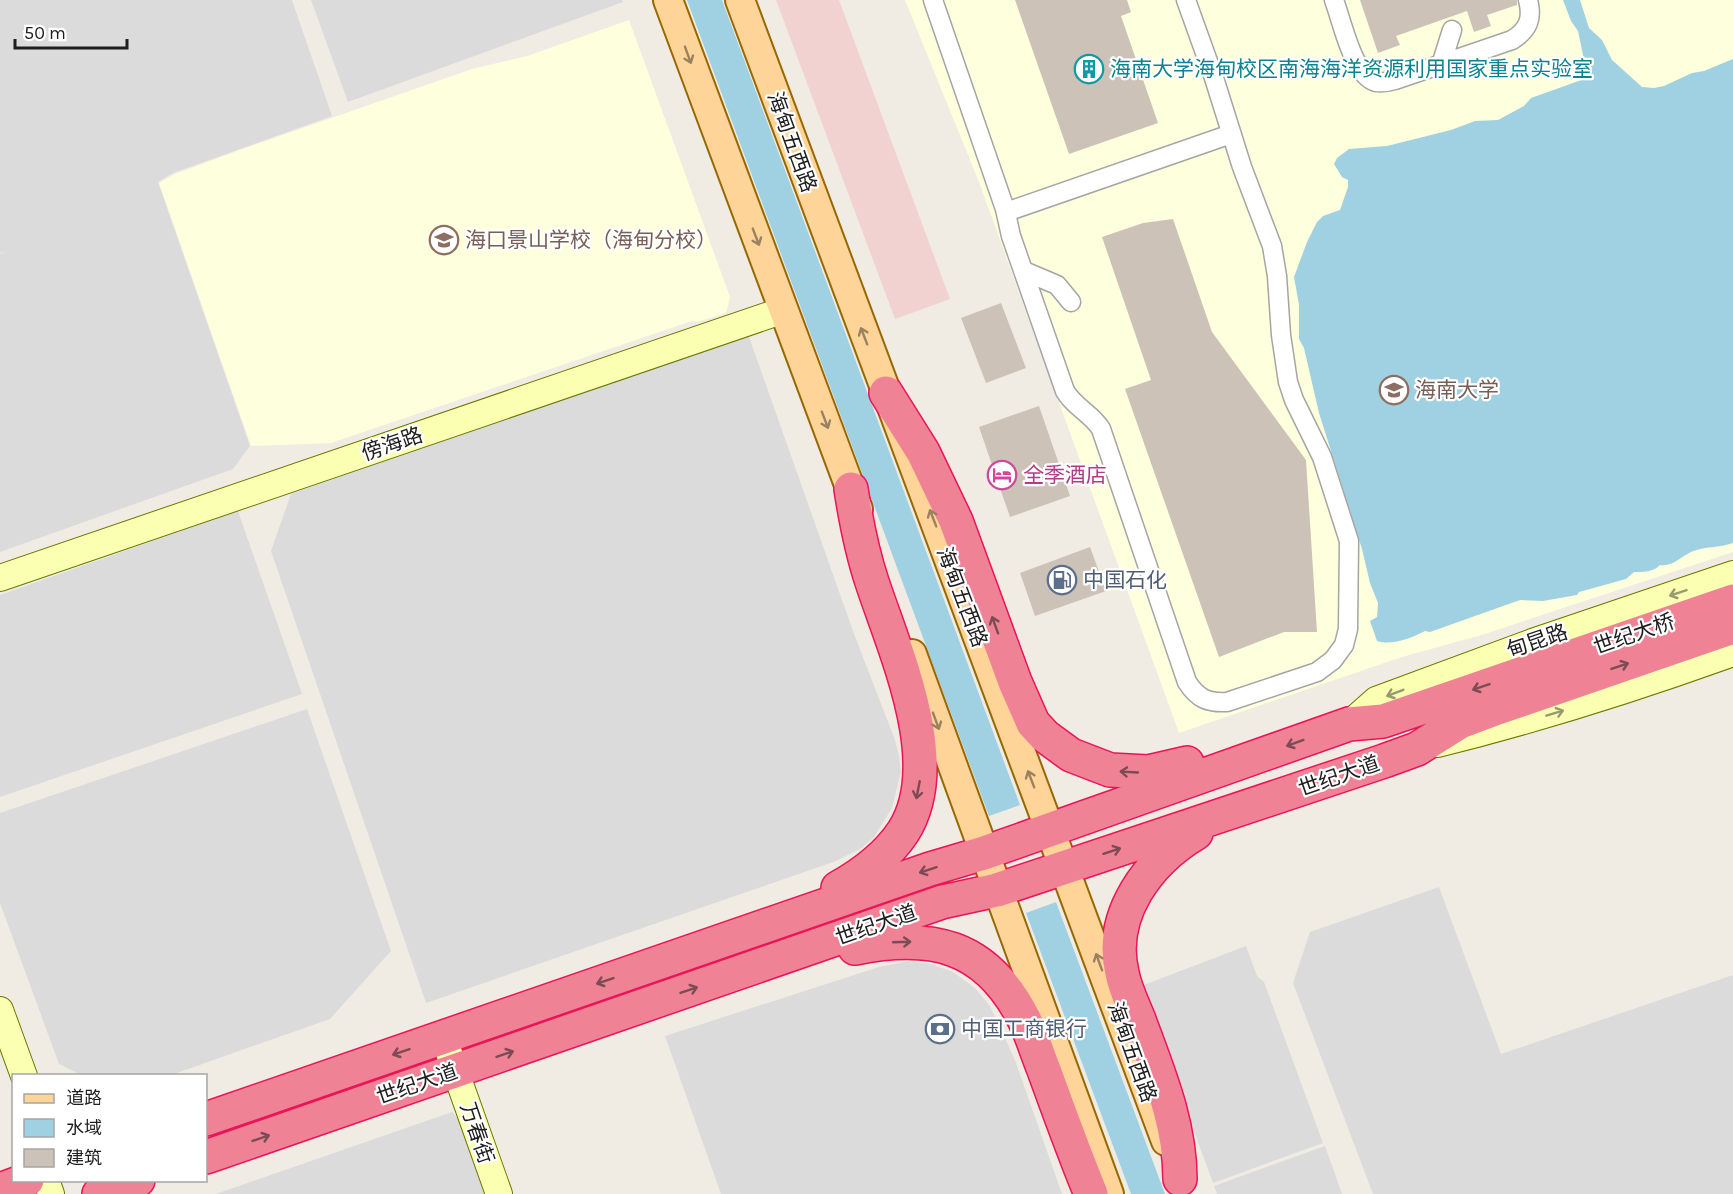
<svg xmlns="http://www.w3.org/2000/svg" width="1733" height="1194" font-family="Karla,'Noto Sans SC',sans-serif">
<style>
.residential{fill:#dcdbdb}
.commercial{fill:#f2d2d0}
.education{fill:#feffdc}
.water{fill:#9fd1e2}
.building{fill:#ccc2b8}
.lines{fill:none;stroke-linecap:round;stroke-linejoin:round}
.street-casing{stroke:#a5a5a5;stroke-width:21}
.secondary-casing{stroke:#6a7900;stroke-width:28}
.primary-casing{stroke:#976800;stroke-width:32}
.highway-casing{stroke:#ea1459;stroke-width:36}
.street{stroke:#fff;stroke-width:18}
.secondary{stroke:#faffb1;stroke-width:26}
.primary{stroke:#ffd498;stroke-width:28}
.highway{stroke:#ef8395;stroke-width:33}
.oneway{stroke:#9a8261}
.oneway2{stroke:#979a6f}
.oneway3{stroke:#7c4b54}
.labels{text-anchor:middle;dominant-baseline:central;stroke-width:4.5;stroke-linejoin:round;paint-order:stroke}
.culture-label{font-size:21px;fill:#0d838f;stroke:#fff;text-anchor:start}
.street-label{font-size:21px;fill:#1e1e1e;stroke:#fff}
.education-label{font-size:21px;fill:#785e54;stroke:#fff;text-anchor:start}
.hotel-label{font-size:21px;fill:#b23c85;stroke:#fff;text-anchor:start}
.service-label{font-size:21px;fill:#4e5e75;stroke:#fff;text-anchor:start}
</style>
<rect width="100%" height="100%" fill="#f0ece3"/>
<!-- residential -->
<path class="residential" d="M0 0H292L332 116 173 173 158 182 250 446 233 469 0 552V254L8 251 0 253Z
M311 0H622L623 2 348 102Z
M748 334 853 631 895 740 899 756 901 772 892 808 874 837 862 848 836 861 426 1003 271 551 291 494Z
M238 511 302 694 0 797V595Z
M307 709 391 951 330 1019 174 1074 81 1075 59 1064 0 903V813Z
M1439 887 1501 1054 1733 975V1194H1373L1293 983 1310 932Z
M1246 946 1257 976 1264 982 1323 1143 1213 1183 1141 986Z
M909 961 931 964 953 972 975 988 990 1006 1015 1060 1062 1194H721L665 1036 879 967Z
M452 1112 462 1123 487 1194H216Z
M1325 1146 1342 1194H1217L1214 1186Z"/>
<!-- commercial -->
<path class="commercial" d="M776 0H839L950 299 895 319Z"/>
<!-- education -->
<path class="education" d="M905 0H1733V552L1485 634 1402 657 1179 733 979 182Z
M629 20 730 297 726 313 697 322 692 321 331 443 251 446 159 183 175 174 248 147 472 69 527 56Z"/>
<!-- water -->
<path class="water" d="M687 0H722L1020 805 989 816Z
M1563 0H1580L1589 28 1602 40 1612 60 1642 87 1654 88 1664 86 1692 73 1704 71 1733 59V543C1719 548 1705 546 1691 552 1680 557 1673 567 1660 565 1654 572 1643 572 1634 572L1626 579 1579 592 1577 595 1543 601 1520 600 1430 632 1425 631C1412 638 1392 646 1377 641L1370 621 1377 617 1378 603 1370 583 1362 549 1319 413 1304 348 1299 339V305L1294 277 1307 242 1317 222 1323 216 1340 210 1348 187V180L1342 177 1334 164 1337 158 1349 149 1387 146 1451 130 1475 121 1498 120 1524 106 1531 98 1587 78 1590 74V69L1584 60 1578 31 1571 21Z
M1056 902 1165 1194H1131L1026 913Z"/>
<!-- building -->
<path class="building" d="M1015 0H1127L1131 12 1121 16 1158 123 1069 154Z
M1360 0H1517V5L1487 15 1491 26 1474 32 1467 11 1396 36 1400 45 1378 53Z
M1173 219 1212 332 1306 460 1317 632H1284L1219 657 1125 389 1151 380 1102 237 1143 223Z
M1001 303 1026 368 986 383 961 318Z
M1039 406 1070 496 1010 517 979 427Z
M1090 547 1106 591 1035 616 1020 573Z"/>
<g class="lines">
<!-- street casing -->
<g class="street-casing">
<path id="street" d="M933 0 1005 209 1011 236 1065 391C1074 407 1092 414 1101 429L1187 682C1198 699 1208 703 1227 702L1317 672 1333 660 1344 645 1348 629 1349 541 1322 457 1294 400 1288 382 1281 335 1277 276 1272 246 1242 167 1214 78 1186 0
M1334 0C1342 21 1353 76 1376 82 1382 83 1388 82 1395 80L1512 40C1528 30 1533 19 1528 0
M1441 65 1452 30
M1006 212 1231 134
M1024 271 1057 285 1071 302"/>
</g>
<!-- secondary casing -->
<g class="secondary-casing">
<path id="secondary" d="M0 578 784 310
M1349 724 1376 700 1535 641 1733 574
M1438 744C1538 719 1636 688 1733 653
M0 1010 24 1076
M449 1053 499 1194
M46 1180 51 1194"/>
</g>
<!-- primary casing -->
<g class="primary-casing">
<path id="primary" d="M668 0 858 509
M740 0 1166 1141
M912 654 1109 1194"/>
</g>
<!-- highway casing -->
<g class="highway-casing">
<path id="highway" d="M886 393 923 452 956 521 1015 682 1033 723 1045 736 1071 755 1110 770 1148 772 1187 763
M838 888C863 874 887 856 903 832 947 764 895 652 872 582 862 552 856 521 851 489
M855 948C931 933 986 944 1024 1019 1032 1035 1037 1053 1044 1070 1059 1111 1074 1153 1091 1194
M206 1119 930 869 984 853 1349 724 1383 721 1733 601
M206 1157 942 902 997 890 1384 761 1417 749 1460 722 1492 710 1733 627
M1180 1179C1180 1123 1158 1072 1139 1020 1133 1005 1125 989 1122 973 1108 914 1149 861 1196 833
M0 1190 27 1180
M99 1194 138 1180"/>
</g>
<!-- street -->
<use href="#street" class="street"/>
<!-- secondary -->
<use href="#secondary" class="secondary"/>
<!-- primary -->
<use href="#primary" class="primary"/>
<!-- highway -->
<use href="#highway" class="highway"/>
</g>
<!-- one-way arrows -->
<defs><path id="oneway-shaft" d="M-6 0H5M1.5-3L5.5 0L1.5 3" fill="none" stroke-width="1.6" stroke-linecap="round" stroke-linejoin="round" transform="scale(1.5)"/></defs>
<g class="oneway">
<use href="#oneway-shaft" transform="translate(688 55) rotate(70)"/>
<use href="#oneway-shaft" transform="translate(756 237) rotate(69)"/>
<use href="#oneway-shaft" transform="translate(864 336) rotate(-111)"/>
<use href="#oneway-shaft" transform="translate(825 420) rotate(69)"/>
<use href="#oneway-shaft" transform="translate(933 518) rotate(-111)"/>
<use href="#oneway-shaft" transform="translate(936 721) rotate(70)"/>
<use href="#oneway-shaft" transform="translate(1031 779) rotate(-111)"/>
<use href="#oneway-shaft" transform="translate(1099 962) rotate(-110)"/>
</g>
<g class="oneway2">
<use href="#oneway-shaft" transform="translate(1678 593) rotate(161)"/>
<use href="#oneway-shaft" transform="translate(1395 693) rotate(159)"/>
<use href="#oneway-shaft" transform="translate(1555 713) rotate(-17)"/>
</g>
<g class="oneway3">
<use href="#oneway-shaft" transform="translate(995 625) rotate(-110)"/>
<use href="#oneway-shaft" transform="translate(1620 666) rotate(-19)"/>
<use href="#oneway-shaft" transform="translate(1481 687) rotate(161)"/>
<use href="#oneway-shaft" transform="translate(1295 743) rotate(160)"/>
<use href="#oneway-shaft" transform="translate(1129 772) rotate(-177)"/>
<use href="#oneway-shaft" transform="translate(918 790) rotate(101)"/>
<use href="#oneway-shaft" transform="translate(1112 851) rotate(-18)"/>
<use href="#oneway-shaft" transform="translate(928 870) rotate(162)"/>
<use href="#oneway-shaft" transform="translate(902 942) rotate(-2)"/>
<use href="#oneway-shaft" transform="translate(605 981) rotate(161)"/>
<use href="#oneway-shaft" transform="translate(689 990) rotate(-19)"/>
<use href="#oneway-shaft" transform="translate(401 1052) rotate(161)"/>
<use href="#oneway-shaft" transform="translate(505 1054) rotate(-19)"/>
<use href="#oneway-shaft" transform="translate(261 1138) rotate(-19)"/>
</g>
<!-- icons -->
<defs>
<g id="building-ring" transform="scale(1.5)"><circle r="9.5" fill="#fff" stroke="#0f9aa8" stroke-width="1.5"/><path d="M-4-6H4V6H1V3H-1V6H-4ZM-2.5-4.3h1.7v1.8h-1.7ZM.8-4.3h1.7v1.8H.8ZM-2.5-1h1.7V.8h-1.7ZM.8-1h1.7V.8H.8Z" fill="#0f9aa8"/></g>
<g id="school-ring" transform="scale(1.5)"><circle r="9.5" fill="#fff" stroke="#8d6e63" stroke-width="1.5"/><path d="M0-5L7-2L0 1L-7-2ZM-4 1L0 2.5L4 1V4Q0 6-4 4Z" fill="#8d6e63"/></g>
<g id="university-ring" transform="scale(1.5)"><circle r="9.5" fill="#fff" stroke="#8d6e63" stroke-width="1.5"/><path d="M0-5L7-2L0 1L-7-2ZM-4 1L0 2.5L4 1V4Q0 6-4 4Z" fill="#8d6e63"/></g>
<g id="hotel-ring" transform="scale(1.5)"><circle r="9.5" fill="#fff" stroke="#d1479c" stroke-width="1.5"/><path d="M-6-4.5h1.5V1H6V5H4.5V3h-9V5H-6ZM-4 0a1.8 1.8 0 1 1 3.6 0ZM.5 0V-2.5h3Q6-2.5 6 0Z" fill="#d1479c"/></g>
<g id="fuel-ring" transform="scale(1.5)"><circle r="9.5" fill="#fff" stroke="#5c6f8a" stroke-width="1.5"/><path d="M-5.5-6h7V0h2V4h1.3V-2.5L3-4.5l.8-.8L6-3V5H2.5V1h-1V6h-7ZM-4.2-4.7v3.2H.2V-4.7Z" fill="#5c6f8a"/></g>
<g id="bank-ring" transform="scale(1.5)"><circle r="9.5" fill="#fff" stroke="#5c6f8a" stroke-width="1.5"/><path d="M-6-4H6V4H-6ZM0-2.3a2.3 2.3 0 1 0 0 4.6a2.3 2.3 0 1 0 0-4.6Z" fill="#5c6f8a"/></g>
</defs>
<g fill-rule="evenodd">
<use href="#building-ring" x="1089" y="69"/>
<use href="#school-ring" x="444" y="240"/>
<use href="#university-ring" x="1394" y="390"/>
<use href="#hotel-ring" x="1002" y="475"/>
<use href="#fuel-ring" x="1062" y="580"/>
<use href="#bank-ring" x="940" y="1029"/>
</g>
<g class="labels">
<!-- culture labels -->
<g class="culture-label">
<text x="1110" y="69">海南大学海甸校区南海海洋资源利用国家重点实验室</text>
</g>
<!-- street labels -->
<g class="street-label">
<text transform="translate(792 142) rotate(70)">海甸五西路</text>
<text transform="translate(392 444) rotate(-19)">傍海路</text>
<text transform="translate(962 597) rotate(69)">海甸五西路</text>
<text transform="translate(1634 634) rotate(-19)">世纪大桥</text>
<text transform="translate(1537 641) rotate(-19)">甸昆路</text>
<text transform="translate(1339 776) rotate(-19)">世纪大道</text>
<text transform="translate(876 925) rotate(-19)">世纪大道</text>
<text transform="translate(1132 1052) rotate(70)">海甸五西路</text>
<text transform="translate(417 1084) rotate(-19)">世纪大道</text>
<text transform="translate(477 1133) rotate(71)">万春街</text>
</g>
<!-- education labels -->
<g class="education-label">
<text x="465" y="240">海口景山学校（海甸分校）</text>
<text x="1415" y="390">海南大学</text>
</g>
<!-- hotel labels -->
<g class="hotel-label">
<text x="1023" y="475">全季酒店</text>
</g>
<!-- service labels -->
<g class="service-label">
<text x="1083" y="580">中国石化</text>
<text x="961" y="1029">中国工商银行</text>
</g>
</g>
<!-- legend -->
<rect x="12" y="1074" width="195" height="108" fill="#ffffff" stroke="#a5a5a5" stroke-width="1.5"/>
<rect x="24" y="1094" width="30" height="9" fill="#ffd498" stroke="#a5a5a5" stroke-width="1.5"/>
<text x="66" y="1104" font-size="18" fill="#1e1e1e">道路</text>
<rect x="24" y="1119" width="30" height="18" fill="#9fd1e2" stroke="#a5a5a5" stroke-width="1.5"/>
<text x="66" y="1134" font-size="18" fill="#1e1e1e">水域</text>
<rect x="24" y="1149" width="30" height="18" fill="#ccc2b8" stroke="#a5a5a5" stroke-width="1.5"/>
<text x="66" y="1164" font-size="18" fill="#1e1e1e">建筑</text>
<!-- scale -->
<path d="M15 39v9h112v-9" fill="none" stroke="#1e1e1e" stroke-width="3"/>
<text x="24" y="39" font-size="18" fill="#1e1e1e" stroke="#ffffff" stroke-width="4.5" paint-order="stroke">50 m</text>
</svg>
